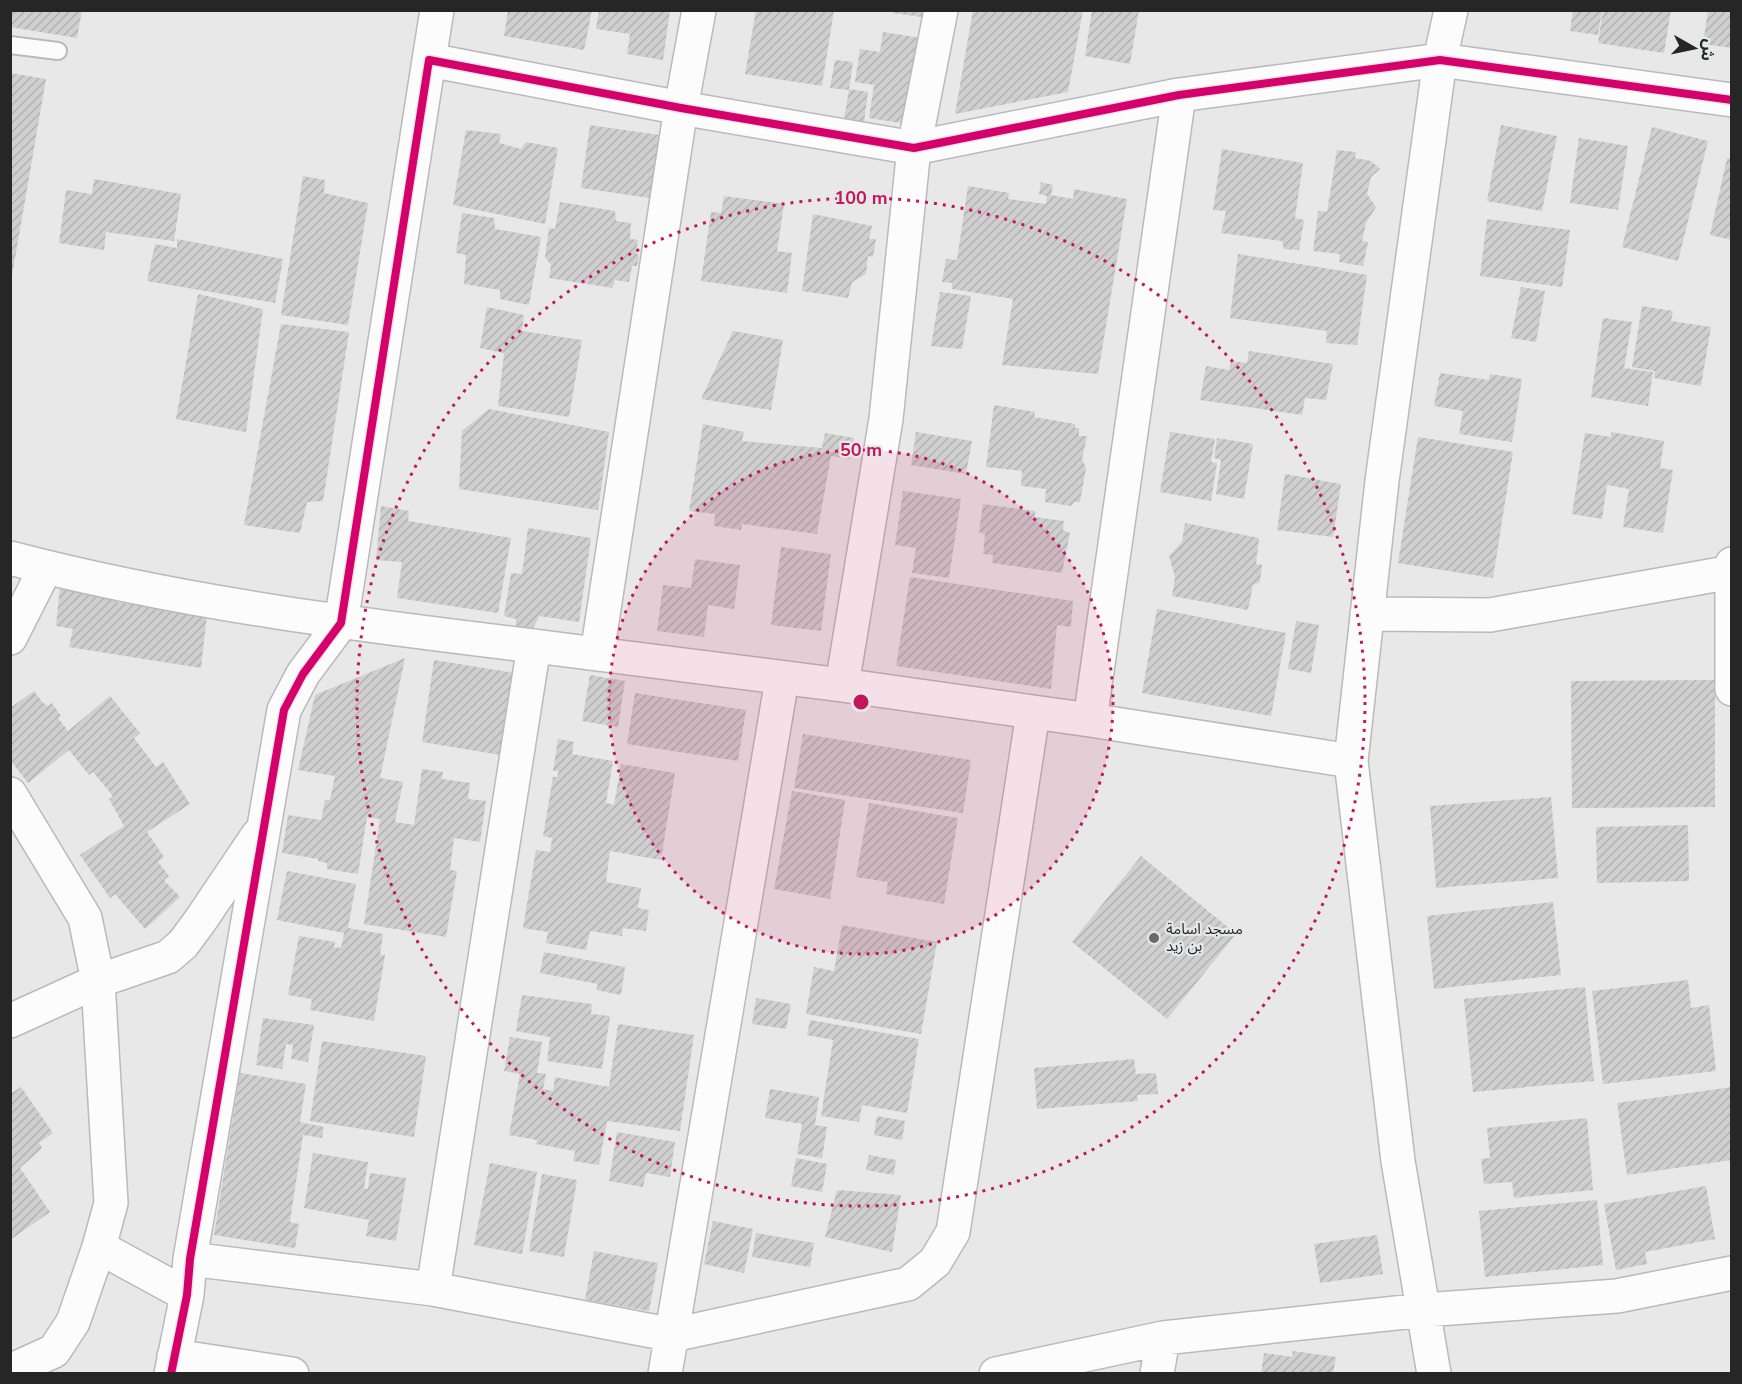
<svg xmlns="http://www.w3.org/2000/svg" width="1742" height="1384" font-family="'Nunito Sans','Noto Sans Arabic',sans-serif">
<style>
.building{fill:url(#building-hatch)}
.lines{fill:none;stroke-linecap:round;stroke-linejoin:round}
.lane-casing{stroke:#bababa;stroke-width:20}
.street-casing{stroke:#bababa;stroke-width:36}
.lane{stroke:#fcfcfc;stroke-width:16}
.street{stroke:#fcfcfc;stroke-width:33}
.cycleway-casing{stroke:#e7e8e9;stroke-width:11}
.cycleway{stroke:#d6006c;stroke-width:8}
.ring{fill:none;stroke:#c2185b;stroke-width:3;stroke-dasharray:3 6}
.poi-dot{fill:#6a6a6a;stroke:#e7e8e9;stroke-width:2}
.labels{text-anchor:middle;dominant-baseline:central;stroke-width:4.5;stroke-linejoin:round;paint-order:stroke}
.poi-label{font-size:15px;fill:#262626;stroke:#e7e8e9;text-anchor:start}
.centre{fill:#c2185b;stroke:#e7e8e9;stroke-width:3}
.ring-label{font-size:18px;text-anchor:middle;font-weight:bold;fill:#c2185b;stroke:#e7e8e9;stroke-width:4.5;stroke-linejoin:round;paint-order:stroke}
</style>
<defs>
<pattern id="building-hatch" width="6" height="6" patternUnits="userSpaceOnUse" patternTransform="scale(1.5)"><rect width="6" height="6" fill="#cfcfcf"/><path d="M-1 1l2-2M0 6l6-6M5 7l2-2" fill="none" stroke="#b2b2b2"/></pattern>
</defs>
<rect width="100%" height="100%" fill="#e8e8e8"/>
<!-- building -->
<path class="building" d="M10 10H82L77 38 10 27Z
M508 10H592L584 50 504 36Z
M599 10H670L663 60 627 54 630 34 596 29Z
M756 10H834L822 86 745 74Z
M893 10H930L929 18 893 13Z
M973 10H1083L1068 92 955 114Z
M1092 10H1139L1130 64 1085 56Z
M1573 10H1602L1598 35 1570 31Z
M1603 10H1671L1664 53 1598 43Z
M1708 10H1732V48L1703 44Z
M883 32 921 38 907 124 869 118 874 85 855 82 860 49 880 52Z
M835 60 853 62 849 89 868 92 864 122 844 119 849 90 830 88Z
M10 73 46 79 12 276H10Z
M590 125 659 135 650 198 581 188Z
M1501 125 1557 136 1542 211 1487 201Z
M1652 127 1708 141 1678 261 1622 247Z
M466 130 501 134 499 143 521 149 526 142 558 148 545 224 453 205Z
M1579 138 1628 146 1618 210 1570 203Z
M1222 149 1303 163 1295 218 1304 220 1299 250 1284 249 1282 241 1221 233 1226 211 1213 210Z
M1337 150 1356 152 1355 158 1371 161 1380 169 1371 177 1367 194 1376 207 1366 223 1362 241 1368 242 1363 266 1339 262 1340 254 1313 251 1318 211 1327 212Z
M1727 158 1732 159V240L1710 235Z
M303 176 325 180 324 193 368 203 348 325 281 315Z
M94 179 181 194 174 241 106 232 104 250 59 243 66 190 92 194Z
M1041 182 1053 185 1051 195 1073 199 1074 189 1127 199 1098 374 1002 365 1013 299 952 289V283L942 282 946 259 957 260 968 186 1009 193 1008 199 1046 204 1047 196 1039 194Z
M724 196 784 204 777 251 792 253 787 293 701 281 711 212 721 213Z
M560 202 615 211 616 221 631 223 630 239 638 240 636 253 639 255 637 266H632L629 282 615 280 612 288 549 278 551 265 545 257 549 228 555 229Z
M462 213 494 218 495 229 541 237 529 305 500 299V290L464 284 466 255 456 253Z
M813 214 872 226 869 239H876L873 257 868 256 866 274 852 282 848 298 802 291Z
M1487 219 1570 230 1562 287 1480 276Z
M177 239 283 259 275 303 147 281 155 244 177 248Z
M1238 254 1367 275 1357 345 1326 343 1327 331 1230 318Z
M1521 287 1545 291 1536 342 1511 338Z
M940 292 971 296 962 349 931 346Z
M198 294 263 309 246 432 176 419Z
M1642 306 1673 311 1671 321 1711 327 1701 386 1654 378 1655 371 1632 367Z
M487 307 524 315 522 331 582 340 569 417 498 406 504 353 480 348Z
M1603 318 1632 322 1624 368 1653 372 1648 406 1591 397Z
M281 324 349 332 323 501 307 502 300 533 244 525Z
M733 331 783 340 771 410 701 399Z
M1249 351 1333 364 1326 400 1305 398 1302 415 1200 400 1206 366 1229 370 1231 361 1247 363Z
M1440 373 1489 380 1490 374 1522 379 1512 442 1459 434 1463 411 1434 406Z
M994 405 1035 412 1034 417 1075 424V428H1079V436H1087L1082 459 1086 468 1080 502H1074L1071 506 1045 502 1046 489 1021 486 1022 471 986 467Z
M489 409 609 432 598 510 459 489 462 431Z
M703 424 744 432 742 441 822 448 825 433 854 438 850 459 831 456 817 534 742 524 741 530 714 526 715 514 689 511Z
M916 432 972 441 966 474 911 465Z
M1170 432 1215 439 1211 462 1217 463 1211 501 1160 492Z
M1611 432 1664 441 1660 468 1673 470 1663 533 1623 527 1629 489 1607 485 1602 519 1572 514 1585 433 1611 437Z
M1418 437 1513 452 1493 578 1398 563Z
M1217 438 1253 444 1244 499 1216 494 1221 460 1214 458Z
M1285 474 1341 484 1333 537 1277 530Z
M903 491 961 499 949 578 912 573 916 548 895 545Z
M983 504 1035 511V517L1064 521 1063 530 1070 533 1062 573 992 563 993 555 983 554 985 534 979 532Z
M381 506 409 511 408 521 511 538 498 613 397 598 402 562 376 560Z
M1185 523 1259 538 1256 564 1262 565 1260 582 1253 585 1248 610 1172 596 1175 577 1169 556 1182 542Z
M528 528 591 538 579 622 539 616 531 633 516 631V619L504 616 511 573 522 574Z
M781 547 831 554 821 631 771 625Z
M695 559 740 565 734 609 708 605 704 637 657 631 663 585 691 588Z
M910 577 1073 601 1071 627 1057 625 1051 689 896 666Z
M60 586 117 595 116 602 207 614 201 668 69 647 73 629 56 626Z
M1157 609 1286 633 1271 716 1142 693Z
M1296 621 1319 625 1311 673 1288 669Z
M405 658 380 778 403 782 395 822 414 825 422 769 443 772 442 779 470 783 468 799 486 801 480 842 454 838 450 870 457 871 446 937 364 924 380 819 367 817 358 874 327 869V863L318 861V859L282 853 288 815 321 820 325 800H330L335 776 298 770 315 695Z
M434 660 514 673 501 755 422 742Z
M590 675 625 681 618 727 582 721Z
M1715 680V807L1572 808 1571 681Z
M34 691 43 703 48 706 52 703 61 716 58 718 68 731 110 696 140 733 134 738 156 767 163 762 190 804 147 832 164 857 158 862 169 876 164 880 180 897 145 929 115 894 110 898 80 855 124 826 109 799 113 797 108 790 93 772 89 775 69 750 28 783 10 760V708Z
M635 693 746 710 738 761 627 744Z
M803 734 971 760 963 813 794 788Z
M558 739 574 742 572 754 613 761 606 803 614 805 621 764 675 773 661 860 610 851 606 882 641 888 638 908 649 910 646 931 623 928 622 936 590 931 586 950 546 943 548 932 523 928 536 850 550 852 552 838 543 836 553 777H557L559 771H553Z
M792 791 845 800 830 899 774 889Z
M1551 797 1558 878 1436 888 1430 806Z
M869 803 958 818 944 904 886 894 888 882 856 877Z
M1688 825 1689 881 1597 883 1596 827Z
M1141 856 1236 934 1167 1019 1072 942Z
M287 871 356 884 348 928 383 934 380 955H385L374 1021 310 1010 312 999 288 995 299 936 335 942 334 947 341 948 344 933 277 920Z
M1553 902 1561 975 1434 989 1427 916Z
M842 925 937 942 921 1034 806 1014 814 967 834 971Z
M544 952 625 967 621 995 596 990 598 984 540 973Z
M1688 980 1691 1008 1709 1005 1716 1071 1603 1084 1592 991Z
M1585 987 1594 1081 1473 1092 1464 999Z
M522 995 592 1004 591 1014 610 1016 602 1069 547 1061 550 1037 516 1031Z
M756 998 791 1004 786 1029 752 1024Z
M263 1018 314 1025 308 1062 291 1059 293 1045 286 1044 282 1069 256 1065Z
M810 1020 919 1039 907 1113 862 1105 859 1122 821 1116 833 1040 807 1035Z
M618 1024 694 1035 680 1131 607 1121 599 1165 573 1161 575 1151 536 1144 537 1140 509 1135 520 1074 504 1071 510 1037 542 1042 537 1073 546 1074 543 1089 553 1091 555 1077 609 1087Z
M322 1041 426 1056 414 1137 310 1121Z
M1134 1059 1136 1074 1156 1073 1158 1094 1137 1095 1138 1101 1037 1109 1034 1068Z
M240 1073 306 1084 300 1122 324 1127 322 1138 303 1135 290 1222 299 1224 295 1248 214 1235Z
M21 1087 53 1133 39 1143 42 1148 20 1168 50 1212 10 1240V1094Z
M1732 1087V1160L1627 1175 1617 1103Z
M770 1089 819 1097 815 1125 827 1127 822 1158 797 1154 802 1124 765 1118Z
M877 1116 905 1121 902 1140 874 1135Z
M1587 1118 1593 1190 1514 1198 1512 1182 1484 1184 1481 1159 1490 1158 1487 1128Z
M617 1132 675 1142 670 1177 646 1173 643 1187 609 1181Z
M313 1153 368 1162 364 1188 368 1189 370 1173 406 1178 396 1241 366 1236 369 1220 304 1208Z
M869 1155 896 1160 894 1175 866 1170Z
M796 1158 827 1164 822 1192 791 1186Z
M490 1163 537 1172 522 1254 474 1245Z
M542 1174 577 1180 564 1257 529 1251Z
M1706 1186 1715 1239 1645 1252 1647 1264 1616 1270 1604 1204Z
M837 1190 901 1195 892 1252 825 1237Z
M1597 1200 1603 1265 1485 1277 1479 1211Z
M713 1221 753 1229 744 1273 704 1264Z
M756 1233 814 1243 810 1267 752 1257Z
M1377 1235 1383 1274 1320 1283 1314 1244Z
M594 1251 658 1263 649 1311 585 1300Z
M1293 1351 1336 1357 1333 1374H1261L1264 1353 1292 1357Z"/>
<g class="lines">
<!-- lane casing -->
<g class="lane-casing">
<path id="lane" d="M10 45 58 51"/>
</g>
<!-- street casing -->
<g class="street-casing">
<path id="street" d="M941 10 914 148 886 419 842 685 1090 720 1351 761
M429 60 437 10
M10 558C181 603 359 625 534 646
M1732 564V689
M1367 614 1490 615 1732 572
M10 638 46 567
M597 654 842 685
M1090 720 1179 95
M10 794 85 918 98 981 111 1203 99 1247 187 1295
M10 1021 98 981 168 957 183 944 200 921 258 835
M190 1259 433 1289 673 1335 908 1284 935 1262 953 1232 1033 713
M433 1289 534 646 597 654 681 108 699 10
M174 1356 292 1374
M10 1371 54 1351 73 1322 99 1247
M171 1374 187 1295 190 1259 284 710 303 674 341 623 429 60 681 108 914 148 1179 95 1440 60 1732 100
M665 1374 782 679
M996 1374 1163 1338 1424 1310 1617 1296 1732 1273
M1157 1374 1163 1338
M1434 1374 1398 1161 1351 761 1382 481 1440 60 1451 10"/>
</g>
<!-- lane -->
<use href="#lane" class="lane"/>
<!-- street -->
<use href="#street" class="street"/>
<!-- cycleway casing -->
<g class="cycleway-casing">
<path id="cycleway" d="M171 1374 187 1295 190 1259 284 710 303 674 341 623 429 60 681 108 914 148 1179 95 1440 60 1732 100"/>
</g>
<!-- cycleway -->
<use href="#cycleway" class="cycleway"/>
</g>
<!-- distance rings -->
<circle cx="861" cy="702" r="252" fill="#c2185b" fill-opacity=".12"/>
<g class="ring">
<circle cx="861" cy="702" r="252"/>
<circle cx="861" cy="702" r="504"/>
</g>
<!-- markers -->
<circle class="poi-dot" cx="1154" cy="938" r="6"/>
<g class="labels">
<!-- poi labels -->
<g class="poi-label">
<text x="1166" y="929">مسجد اسامة<tspan x="1166" dy="17">بن زيد</tspan></text>
</g>
</g>
<circle cx="861" cy="702" r="9" class="centre"/>
<g class="ring-label">
<text x="861" y="204">100 m</text>
<text x="861" y="456">50 m</text>
</g>
<!-- border -->
<rect width="1742" height="1384" fill="none" stroke="#262626" stroke-width="24"/>
<!-- north arrow -->
<g transform="translate(1694 48) rotate(99)" stroke="#e7e8e9" stroke-width="4.5" paint-order="stroke">
<path d="M0-4.5L10 22L0 15L-10 22Z" fill="#262626"/>
<text y="-9" font-size="16" font-weight="bold" text-anchor="middle" fill="#262626">ش</text>
</g>
</svg>
